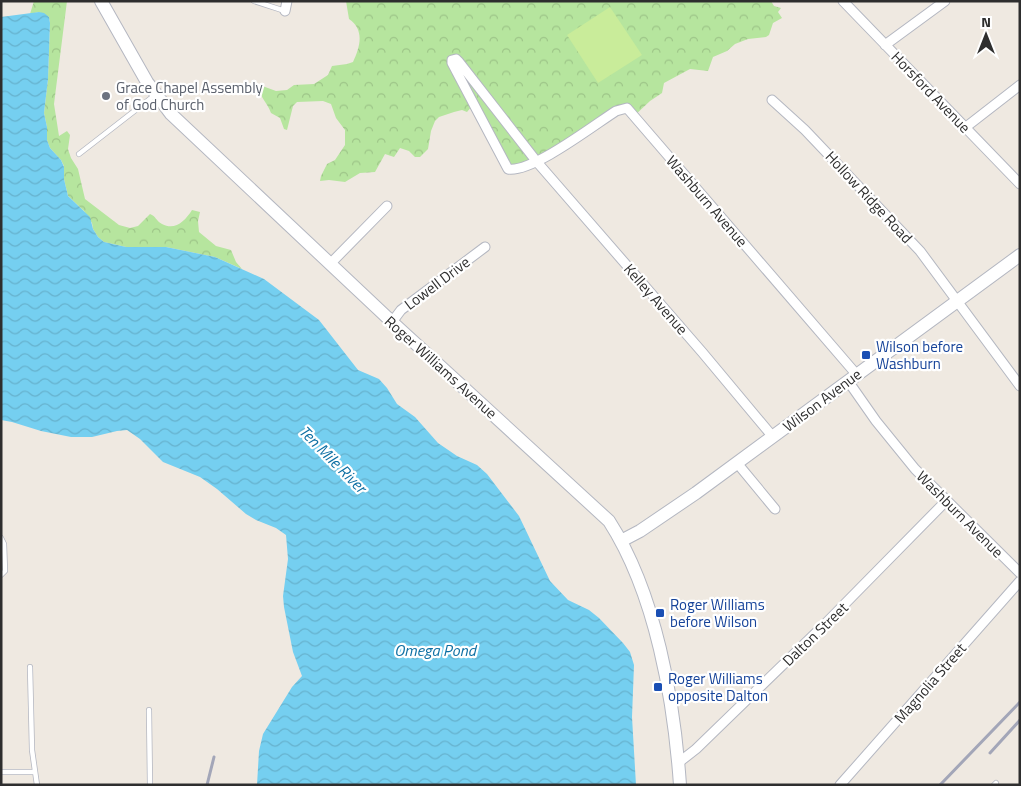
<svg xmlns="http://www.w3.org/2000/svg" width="1021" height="786" font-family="'Titillium Web',sans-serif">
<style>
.forest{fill:url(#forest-crowns)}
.pitch{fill:#c9ec9a}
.water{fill:url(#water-waves)}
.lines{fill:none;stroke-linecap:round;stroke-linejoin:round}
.lane-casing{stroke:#b4b7c1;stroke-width:6}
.street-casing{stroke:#b4b7c1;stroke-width:11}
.secondary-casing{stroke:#b4b7c1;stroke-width:14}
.lane{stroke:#fff;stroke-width:4.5}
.street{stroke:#fff;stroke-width:9}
.secondary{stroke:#fff;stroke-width:12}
.rail{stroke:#a3a6b8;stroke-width:3}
.worship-dot{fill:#6b7280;stroke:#fff;stroke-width:2}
.transit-dot{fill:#1a4fb4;stroke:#fff;stroke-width:2}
.labels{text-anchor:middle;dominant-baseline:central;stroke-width:4.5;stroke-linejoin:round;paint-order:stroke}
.worship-label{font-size:15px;fill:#5b616d;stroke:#fff;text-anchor:start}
.street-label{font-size:15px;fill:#2e2e2e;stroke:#fff}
.transit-label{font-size:15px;fill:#164399;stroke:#fff;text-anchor:start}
.water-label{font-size:16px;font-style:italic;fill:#0d6fa3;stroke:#fff}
</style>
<defs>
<pattern id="forest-crowns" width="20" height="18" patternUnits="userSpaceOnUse" patternTransform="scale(1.25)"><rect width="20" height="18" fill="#b6e59e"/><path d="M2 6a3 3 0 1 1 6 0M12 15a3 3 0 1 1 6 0" fill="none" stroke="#9dc588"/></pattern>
<pattern id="water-waves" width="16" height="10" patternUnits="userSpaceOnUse" patternTransform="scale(1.25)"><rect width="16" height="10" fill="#75cff0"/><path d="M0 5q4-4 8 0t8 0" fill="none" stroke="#66b2ce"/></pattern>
</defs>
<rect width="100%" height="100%" fill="#efe9e1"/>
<!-- forest -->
<path class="forest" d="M34 1H67L54 104 59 136 67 131 70 135 68 149 71 158 78 169 85 199 119 225 130 228 138 226 150 214C156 216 156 221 162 224 175 231 185 221 192 210L200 212 198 221 199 232 216 246 231 250 236 262 242 269 215 257 166 247H126L104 242 98 237 93 229 92 223 84 211 68 196 64 179V166L61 160 50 148 47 140V127L44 113 48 79 50 23 49 17 39 12 30 14Z
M346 1H771L774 6 781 8 778 12 782 18 773 23 769 35 766 37 748 39 735 44 727 51 713 57 708 71 690 69 664 83 662 93 650 101 632 118 627 112 622 113 554 151 508 168 473 105 467 112 462 110 454 112 439 117 435 121 431 131 428 149 420 157H415L409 151 400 148 394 157 385 154 375 172 360 173 345 182 329 180 320 181 321 176 327 164 335 160 345 145V130L336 118 331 104 323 101 297 102 293 106 287 130 284 129 280 118 271 113C267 102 259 96 257 84L276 91 287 90 294 85 314 84 328 75 332 66 347 64 353 62C360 47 365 30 349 19Z"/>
<!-- pitch -->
<path class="pitch" d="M610 7 642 55 598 83 567 35Z"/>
<!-- water -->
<path class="water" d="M39 12 44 13 49 17 50 23 48 79 44 113 47 127V140L50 148 61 160 64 167V179L68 196 90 217 93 229 98 237 104 242 126 247H166L215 257 264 279 319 320 358 370 379 379 387 388 397 404 415 417 438 443 457 456 477 465 487 474 519 516 550 581 568 600 589 610 599 618 623 643 630 652 634 665 632 717 636 785H257L259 751 263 734 292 687 302 676 293 652 284 607 283 596 288 559 286 535 276 528 256 520 246 514 217 489 200 477 163 462 140 439 127 430 117 431 92 437H71L41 431 12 422 1 420V17Z"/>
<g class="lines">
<!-- lane casing -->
<g class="lane-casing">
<path id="lane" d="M254 1 285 11
M79 154 155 95
M1 538 4 544 5 571 1 575
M30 667 32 750 37 785
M149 710 150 785
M1 772H35
M994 785 996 783"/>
</g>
<!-- street casing -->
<g class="street-casing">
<path id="street" d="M843 1 1020 184
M285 11 287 1
M885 45 945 1
M772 100 805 130 920 251 1020 386
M966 127 1020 85
M330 264 387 206
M392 322 401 310 485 247
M848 381 876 421 915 469 1020 573
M773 437 702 352 537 162 459 62 456 59 452 60V63L508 169C532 173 594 125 616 111L627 108 857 375
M737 463 775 509
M678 763 696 749 825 624 947 500
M840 785 1020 581"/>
</g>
<!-- secondary casing -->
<g class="secondary-casing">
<path id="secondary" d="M101 1 147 82 171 114 392 322 609 521C656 594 674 700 680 785
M621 541 640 531 696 493 1020 255"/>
</g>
<!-- lane -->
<use href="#lane" class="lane"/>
<!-- street -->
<use href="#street" class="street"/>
<!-- secondary -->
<use href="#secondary" class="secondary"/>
<!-- rail -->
<path class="rail" d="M990 753 1020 720
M207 785 214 757
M940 785 1020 702"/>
</g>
<!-- markers -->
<circle class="worship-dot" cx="106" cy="96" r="5"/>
<g class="transit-dot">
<rect x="861" y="350" width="10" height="10" rx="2.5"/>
<rect x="655" y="608" width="10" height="10" rx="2.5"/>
<rect x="653" y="682" width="10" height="10" rx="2.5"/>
</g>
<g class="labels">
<!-- worship labels -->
<g class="worship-label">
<text x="116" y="87">Grace Chapel Assembly<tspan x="116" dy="17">of God Church</tspan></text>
</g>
<!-- street labels -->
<g class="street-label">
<text transform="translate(931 92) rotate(46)">Horsford Avenue</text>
<text transform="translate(869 197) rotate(47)">Hollow Ridge Road</text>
<text transform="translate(707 201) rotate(49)">Washburn Avenue</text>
<text transform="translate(437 283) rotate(-37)">Lowell Drive</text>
<text transform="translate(656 299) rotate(49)">Kelley Avenue</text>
<text transform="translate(441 367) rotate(42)">Roger Williams Avenue</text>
<text transform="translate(822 400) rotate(-37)">Wilson Avenue</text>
<text transform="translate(960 514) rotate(45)">Washburn Avenue</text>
<text transform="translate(815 634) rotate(-44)">Dalton Street</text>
<text transform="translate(930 683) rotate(-49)">Magnolia Street</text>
</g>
<!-- transit labels -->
<g class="transit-label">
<text x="876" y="346">Wilson before<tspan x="876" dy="17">Washburn</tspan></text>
<text x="670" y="604">Roger Williams<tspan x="670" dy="17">before Wilson</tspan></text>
<text x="668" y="678">Roger Williams<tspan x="668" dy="17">opposite Dalton</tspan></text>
</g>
<!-- water labels -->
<g class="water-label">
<text transform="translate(333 459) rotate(45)">Ten Mile River</text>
<text x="435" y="650">Omega Pond</text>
</g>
</g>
<!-- border -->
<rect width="1021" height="786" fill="none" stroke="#2e2e2e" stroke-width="5"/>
<!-- north arrow -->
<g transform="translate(986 35)" stroke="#ffffff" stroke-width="4" paint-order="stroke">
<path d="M0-4L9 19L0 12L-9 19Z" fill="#2e2e2e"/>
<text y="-8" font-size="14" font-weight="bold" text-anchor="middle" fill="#2e2e2e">N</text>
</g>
</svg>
